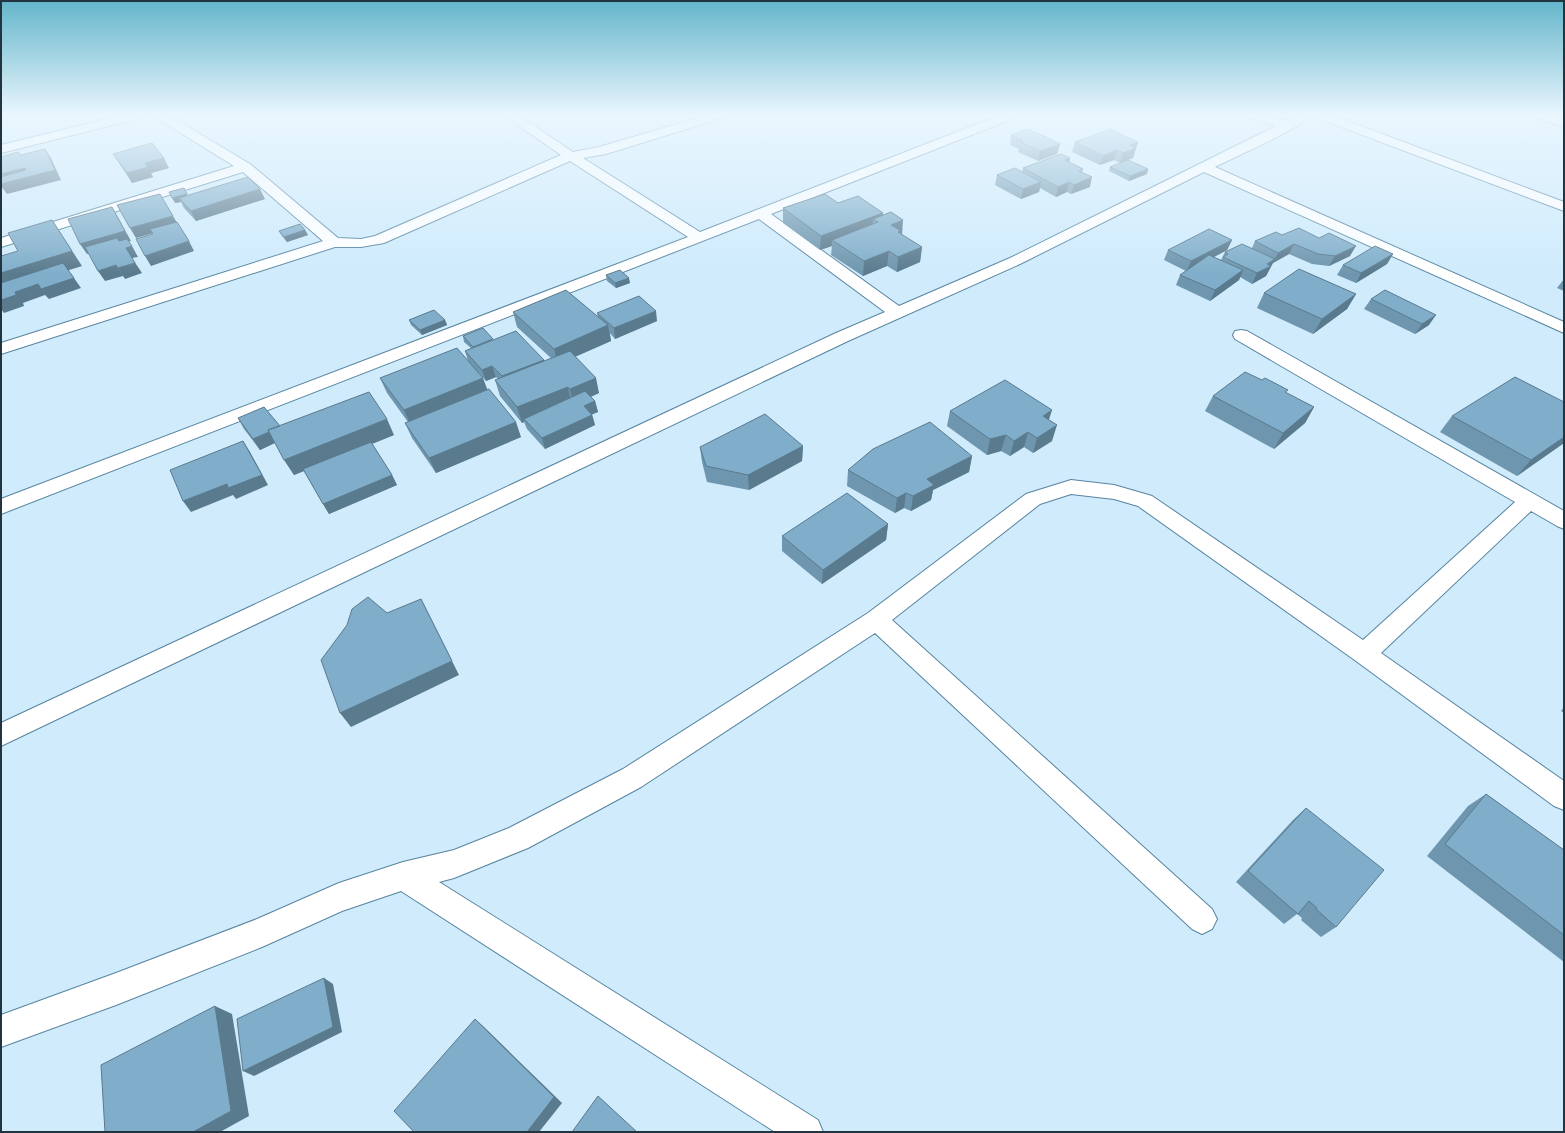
<svg xmlns="http://www.w3.org/2000/svg" width="1565" height="1133" font-family="Karla,sans-serif">
<style>
.lines{fill:none;stroke-linecap:round;stroke-linejoin:round}
.minor-casing{stroke:#57849f;stroke-width:2}
.minor{fill:#fff;fill-rule:evenodd}
.wall{fill:#6e96ae}
.shaded-wall{fill:#5a7a8d}
.building{fill:#80aeca;stroke:#5a7a8d}
</style>
<rect width="100%" height="100%" fill="#cfebfc"/>
<g class="lines">
<!-- minor casing -->
<g class="minor-casing">
<path id="minor" d="M120 116H139L137 119 1 153V145Z
M156 116H170L250 164 338 238 361 239 375 236 561 155 509 119 507 116H520L573 152 599 147 704 116H721L719 119 606 154 583 158 700 232 998 116H1014L1012 119 771 214 899 306 1010 258 1276 126 1254 119 1252 116H1269L1286 121 1295 116H1309C1304 127 1230 159 1215 167L1564 322V333L1204 172 1020 264 848 341 1 746V723L836 333 885 312 759 219 1 514V499L688 237 570 161 384 243 361 247H335L1 354V343L323 241 243 172 1 247V238L234 166 158 119Z
M1318 116H1334L1564 202V211L1320 119Z
M1537 116H1554L1564 119V127L1539 119Z
M1241 330 1247 331 1564 511V529L1557 526 1531 511 1381 653 1564 781V810L1554 806 1356 661 1138 506 1114 499 1071 494 1040 504 892 620 1212 909 1217 919 1212 929 1202 934 1192 929 875 633 641 787 528 848 454 878 439 882 818 1120 823 1132H775L401 891 342 911 262 947 116 1005 1 1047V1015L116 973 257 919 339 883 403 862 454 850 509 828 623 769 868 613 1026 494 1071 480 1114 485 1152 496 1363 640 1515 502 1235 339 1233 335 1235 331Z"/>
</g>
<!-- minor -->
<use href="#minor" class="minor"/>
</g>
<!-- wall -->
<path class="wall" d="M1011 135 1060 144 1057 154 1038 161 1018 152 1019 149 1010 145Z
M1075 142H1138L1133 158 1128 160 1148 169 1147 174 1129 181 1109 171 1110 167 1120 163 1114 160 1100 165 1072 152Z
M113 154 169 168 151 173 153 177 132 183Z
M1070 158 1069 162 1083 169 1082 172 1090 187 1071 194 1067 192 1056 197 1040 188 1039 192 1021 199 995 185 997 175 1022 172 1023 168Z
M184 188 187 196 265 199 196 221 184 208 181 202 175 203Z
M838 203 883 215 902 235 922 247 920 262 897 272 887 266 863 276 831 255 832 246 820 250 783 223V208Z
M305 230 308 235 287 242 282 236 279 231Z
M1282 235 1350 256 1329 266 1312 264 1289 254 1273 263 1266 276 1252 284 1240 277 1239 280 1210 301 1176 285 1180 275 1186 271 1164 260 1168 250 1232 240 1227 250 1214 257 1221 260 1225 252 1252 248 1255 241Z
M1393 254 1387 264 1356 283 1337 275 1343 265Z
M606 275 630 283 616 288 607 281Z
M1564 279V291L1557 288Z
M1264 293 1356 294 1347 309 1313 334 1257 308Z
M1371 299 1429 325 1415 334 1364 309Z
M513 312 598 317 597 313 657 321 615 339 610 333 611 341 575 357 599 393 591 397 595 401 598 412 592 414 595 425 545 449 527 429 524 422 522 423 500 396 495 380 498 379 496 377 486 381 478 372 487 390 521 437 436 473 412 438 405 423 408 422 387 393 380 378 468 361 465 351 471 348 464 342 463 336 493 340 544 360V361L551 358 517 327Z
M409 320H445L447 325 422 335 411 325Z
M1286 393 1314 407 1305 423 1274 449 1205 411 1213 396Z
M950 411 1049 420 1052 441 1033 453 1024 447 1010 456 1001 451 987 455 947 426Z
M1452 416 1564 443 1517 476 1440 432Z
M238 418 280 426 394 435 372 444 392 475 397 485 329 514 304 471 294 475 275 443 260 450 244 429Z
M803 446 802 461 749 490 707 482 702 462 700 447Z
M972 456 969 472 933 490 931 500 911 511 904 508 895 513 847 486 848 470Z
M888 524 886 540 822 584 782 551V536Z
M1564 707V713L1561 711Z
M1486 794 1564 850V962L1427 856 1468 806Z
M1306 808 1336 927 1321 937 1301 920 1302 918 1297 914 1284 924 1236 882 1293 820Z"/>
<!-- shaded-wall -->
<path class="shaded-wall" d="M1138 142 1133 158 1120 163 1123 153 1130 145Z
M1060 144 1057 154 1038 161 1040 151Z
M45 149 51 158 61 180 7 194 1 186V184L7 182 1 174Z
M1117 150 1114 160 1100 165 1103 156Z
M164 158 169 168 151 173 153 177 132 183 127 173 145 163Z
M1070 158 1068 168 1065 160Z
M1148 169 1147 174 1129 181 1130 176Z
M1092 177 1090 187 1071 194 1074 185Z
M1041 182 1039 192 1021 199 1023 189Z
M1069 182 1067 192 1056 197 1058 187Z
M260 189 265 199 196 221 191 211Z
M187 194 189 199 179 198 181 202 175 203 172 198Z
M112 207 131 241 87 254 80 244Z
M883 213 882 228 878 222 873 219 872 231 832 240V246L820 250 821 236Z
M173 216 179 226 136 238 130 228Z
M52 220 82 266 2 291 1 289V273Z
M903 220 902 235 900 236 891 225Z
M305 230 308 235 287 242 284 237Z
M1232 240 1227 250 1187 271 1191 261Z
M189 241 194 251 151 266 145 256Z
M1294 244 1289 254 1273 263 1278 253Z
M132 246 138 257 132 258 142 273 125 279 118 268 126 248Z
M1356 246 1350 256 1329 266 1335 256Z
M922 247 920 262 897 272 898 257Z
M889 251 887 266 863 276 864 261Z
M1393 254 1387 264 1356 283 1361 273Z
M1275 259 1266 276 1252 284 1257 273 1267 264Z
M116 265 123 276 105 281 98 271Z
M1243 270 1239 280 1210 301 1215 290Z
M74 278 81 288 49 299 45 295 23 303 24 306 4 313 1 309V300L15 292 38 284Z
M629 278 630 283 616 288 615 283Z
M1356 294 1347 309 1313 334 1322 319Z
M656 311 657 321 615 339 614 328Z
M1436 315 1429 325 1415 334 1422 324Z
M445 320 447 325 422 335 420 330Z
M608 325 611 341 558 364 554 349Z
M544 360 546 370 505 387 502 376Z
M492 366 496 377 486 381 482 370Z
M483 378 489 394 411 426 404 410Z
M596 378 599 393 573 404 570 389Z
M568 387 571 402 524 419V422L522 423 517 407Z
M595 401 598 412 586 417 584 406Z
M1314 407 1305 423 1274 449 1283 433Z
M1052 410 1047 426 1043 416Z
M592 415 595 425 545 449 542 438Z
M387 419 394 435 294 475 284 460Z
M516 422 521 437 436 473 429 458Z
M1057 425 1052 441 1033 453 1037 438Z
M281 427 287 437 260 450 253 439Z
M1028 432 1024 447 1010 456 1014 441Z
M1006 435 1001 451 987 455 990 439Z
M1564 437V443L1517 476 1531 460Z
M243 441 250 452 268 485 236 499 233 495 191 512 183 501Z
M803 446 802 461 749 490 748 475Z
M972 456 969 472 933 490 931 500 911 511 913 496 927 479Z
M392 475 397 485 329 514 323 504Z
M906 493 904 508 895 513 897 498Z
M888 524 886 540 822 584 823 570Z
M421 599 459 675 351 727 340 713Z
M324 978 333 984 342 1032 254 1076 243 1071Z
M215 1006 232 1014 249 1116 220 1132H193Z
M475 1019 484 1027 562 1103 539 1132H527Z"/>
<!-- building -->
<path class="building" d="M1110 129 1138 142 1130 145 1136 148 1123 153 1117 150 1103 156 1075 142Z
M1025 130H1031L1060 144 1040 151 1020 142 1023 141 1011 135Z
M152 143 164 158 145 163 148 167 127 173 113 154Z
M45 149 55 170 1 184V177L26 170 25 168 1 174V157L18 152 21 155Z
M1061 154 1070 158 1065 160 1083 169 1079 171 1092 177 1074 185 1069 182 1058 187 1023 168Z
M1128 160 1148 169 1130 176 1110 167Z
M1015 168 1041 182 1023 189 997 175Z
M248 177 260 189 191 211 179 198Z
M184 188 187 194 172 198 169 192Z
M160 194 173 216 130 228 117 205Z
M825 194 838 203 858 196 883 213 821 236 783 208Z
M112 207 125 231 80 244 68 219Z
M891 212 903 220 891 225 901 231 898 232 922 247 898 257 889 251 864 261 832 240 878 222 873 219Z
M52 220 72 251 1 273V256L18 251 8 233Z
M177 222 189 241 145 256 136 239 153 234 150 229Z
M300 224 305 230 284 237 279 231Z
M1299 228 1319 238 1329 233 1356 246 1335 256 1318 254 1294 244 1278 253 1255 241 1276 232 1282 235Z
M1209 229 1232 240 1191 261 1168 250Z
M117 238 119 241 127 239 132 246 126 248 135 263 118 268 116 265 98 271 85 247Z
M1242 244 1275 259 1267 264 1271 266 1257 273 1223 257 1228 254 1225 252Z
M1375 246 1393 254 1361 273 1343 265Z
M1209 255 1243 270 1215 290 1180 275Z
M63 263 74 278 41 289 38 284 15 292 16 295 1 300V283Z
M1299 269 1356 294 1322 319 1264 293Z
M620 270 629 278 615 283 606 275Z
M566 290 608 325 554 349 513 312Z
M1385 290 1436 315 1422 324 1371 299Z
M639 296 656 311 614 328 597 313Z
M434 310 445 320 420 330 409 320Z
M483 328 493 339 473 347 463 336Z
M516 331 544 360 502 376 492 366 482 370 465 351Z
M457 348 483 378 404 410 380 378Z
M570 351 596 378 570 389 568 387 517 407 495 380Z
M1245 372 1262 380 1265 378 1288 390 1285 392 1314 407 1283 433 1213 396Z
M1515 377 1564 402V437L1531 460 1452 416Z
M1005 380 1052 410 1043 416 1057 425 1037 438 1028 432 1014 441 1006 435 990 439 950 411Z
M489 389 516 422 429 458 405 423Z
M585 391 595 401 584 406 592 415 542 438 524 419Z
M369 392 387 419 284 460 268 430Z
M264 407 280 426 268 430 269 432 253 439 238 418Z
M765 414 803 446 748 475 706 466 700 447Z
M930 422 972 456 927 479 934 485 913 496 906 493 897 498 848 470 873 449Z
M243 441 262 475 228 488 227 484 183 501 170 470Z
M371 442 392 475 323 504 303 469Z
M847 493 888 524 823 570 782 536Z
M368 597 387 613 421 599 452 661 340 713 321 660 347 625 352 609Z
M1486 794 1564 850V935L1445 844Z
M1306 808 1384 870 1336 927 1316 909 1317 908 1309 901 1298 914 1248 871Z
M324 978 333 1027 243 1071 237 1019Z
M215 1006 231 1111 193 1132H105L101 1065Z
M475 1019 554 1097 527 1132H414L394 1111Z
M598 1096 637 1132H572Z"/>
<!-- sky -->
<linearGradient id="sky" x2="0" y2="1"><stop stop-color="#63b5ca"/><stop offset="0.42" stop-color="#e9f6fe"/><stop offset="1" stop-color="#e9f6fe" stop-opacity="0"/></linearGradient>
<rect width="1565" height="274" fill="url(#sky)"/>
<!-- border -->
<rect width="1565" height="1133" fill="none" stroke="#21343f" stroke-width="4"/>
</svg>
